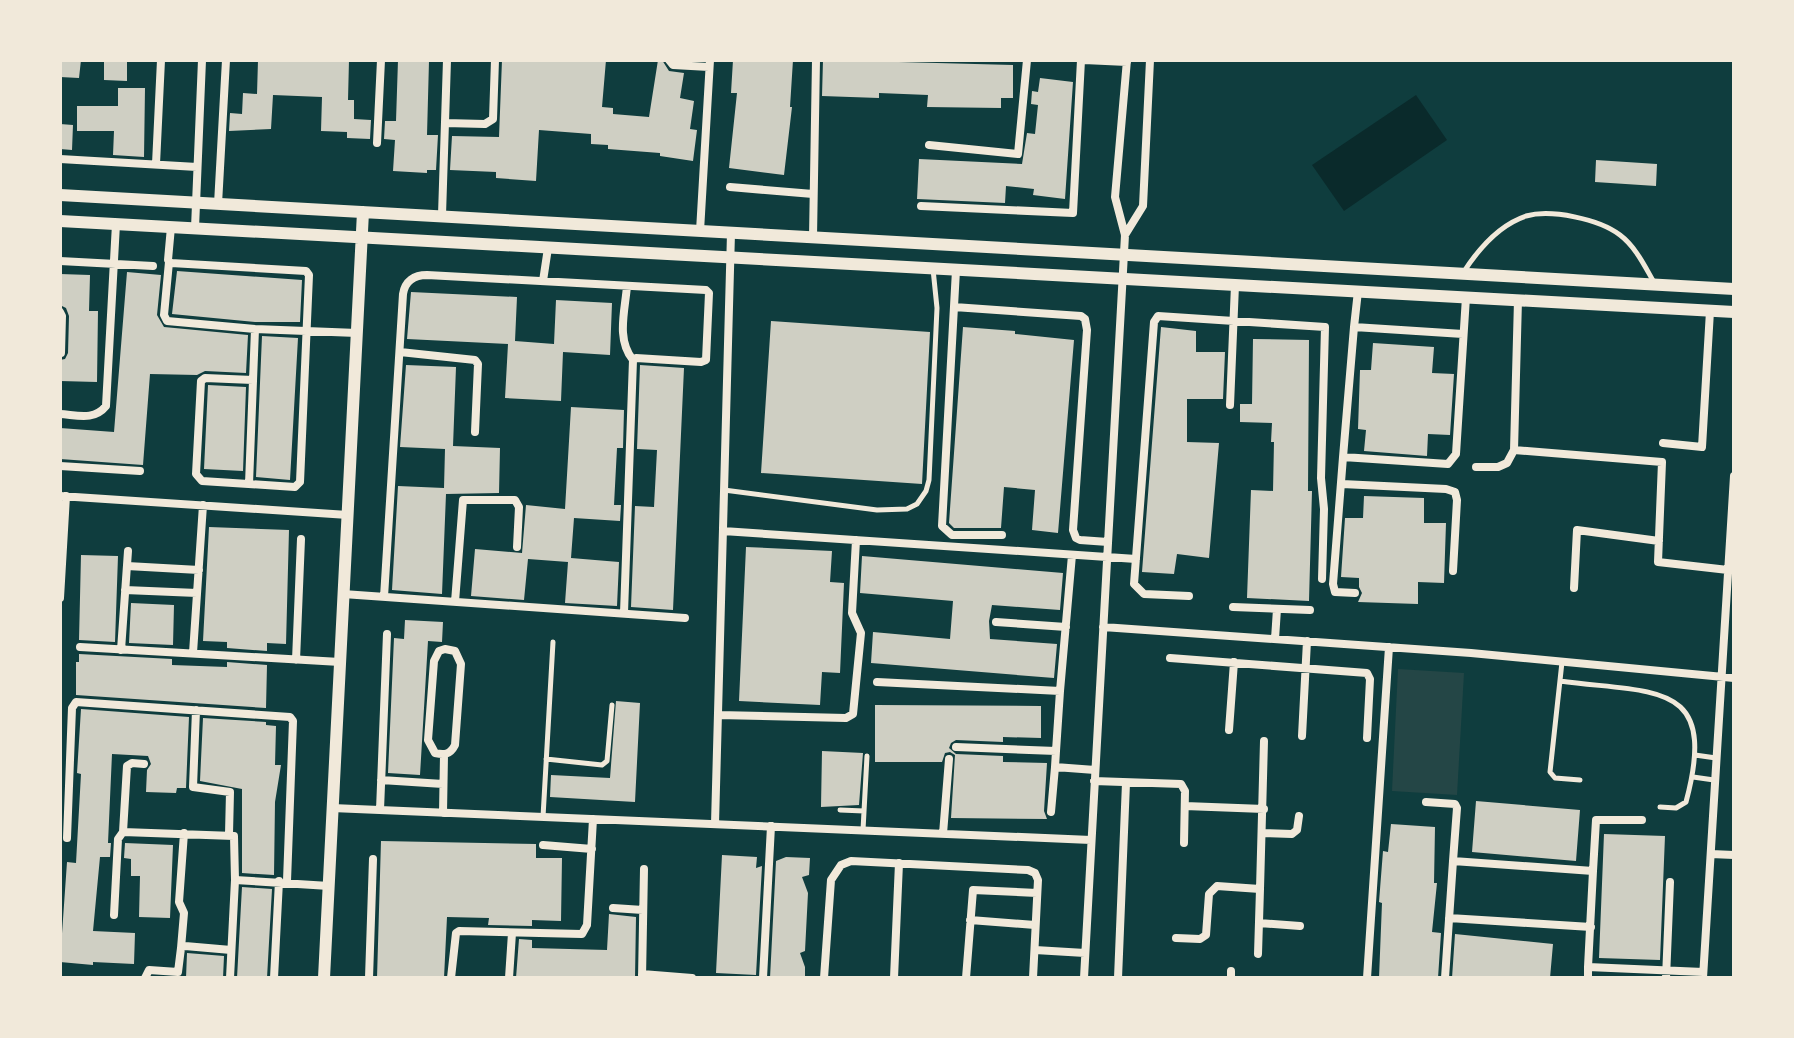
<svg xmlns="http://www.w3.org/2000/svg" width="1794" height="1038" font-family="Montserrat,sans-serif">
<style>
.green{fill:#244646}
.water{fill:#0a2a2b}
.building{fill:#cfcfc3}
.lines{fill:none;stroke-linecap:round;stroke-linejoin:round}
.service{stroke:#f1e9da;stroke-width:5}
.minor{stroke:#f1e9da;stroke-width:8}
.tertiary{stroke:#f1e9da;stroke-width:12}
</style>
<rect width="100%" height="100%" fill="#0f3d3e"/>
<!-- green -->
<path class="green" d="M1398 669 1464 673 1457 795 1392 791Z"/>
<!-- water -->
<path class="water" d="M1416 95 1447 140 1344 211 1312 165Z"/>
<!-- building -->
<path class="building" d="M60 60H81L79 78 60 77Z
M104 60H127V81L104 80Z
M258 60H349L348 100H354V119L371 120 370 139 347 138V132L321 131 322 97 273 95 271 129 229 131 230 113 242 114 243 93 257 94Z
M398 60 429 61 427 135H438L436 170H427V173L393 171 395 140 384 139 385 121H396Z
M502 60H606L602 107 613 108V114L649 117 658 60H662L669 71 684 73 680 98 694 101 690 129 697 130 693 161 660 156V153L608 149V145L591 144V134L539 130 536 181 496 178V172L450 170 452 136 499 137Z
M733 60H793L790 107H792L784 175 729 168 737 93H731Z
M823 60 1013 65V98H1001V108L927 107 928 95 879 93V98L822 96Z
M1040 78 1073 82 1065 199 1033 195 1034 189 1006 186 1005 203 917 199 919 159 1022 164 1027 133 1035 134 1038 105 1031 104 1032 91 1038 92Z
M118 88H145L144 157 113 155 114 131H77V106H118Z
M60 124 73 125 72 150 60 149Z
M1596 160 1657 164 1656 186 1595 182Z
M177 271 302 280 300 322H255L172 314Z
M127 272 161 275 157 315 164 327 248 335 246 373 205 371 197 375 150 374 143 465 60 459V428L114 432Z
M60 274 90 275 89 311H98L97 382 60 381V360L65 359 68 353 69 316 66 308 60 305Z
M411 292 517 297 515 341 554 344 556 300 612 303 610 355 563 352 561 401 505 398 508 344 407 339Z
M771 321 930 332 922 484 761 473Z
M963 327 1015 331V334L1074 340 1058 533 1032 530 1035 490 1004 487 1001 528H954L949 523Z
M1161 327 1196 331V352H1225L1223 399H1187V442L1219 443 1209 558 1177 554 1174 574 1142 572Z
M262 336 298 338 290 480 256 477Z
M1253 339 1309 340 1308 491H1312L1309 601 1247 598 1251 490 1273 491 1274 442H1271L1272 423 1240 422V404H1252Z
M1373 343 1434 347 1432 373 1454 374 1450 435 1428 434 1427 456 1364 451 1366 430 1358 429 1360 370H1371Z
M406 365 456 367 453 446 500 448 499 493 446 494 442 594 392 590 398 486 444 488 445 449 400 447Z
M640 365 684 368 673 610 631 607 635 506 654 507 657 450 637 449Z
M208 385 246 387 243 471 204 469Z
M571 407 624 410 623 448H617L614 505H621L620 521 574 518 571 558 619 562 617 606 565 603 568 562 528 559 524 600 471 596 475 549 522 553 526 505 565 509Z
M1364 496 1424 498V523H1446L1444 583 1418 582V604L1358 602 1362 593 1359 587V578L1341 577 1345 518H1363Z
M209 527 289 530 286 644 267 643V651L227 648V642L203 641Z
M746 547 832 551 830 582 844 583 840 673 822 672 820 705 739 701Z
M81 555 118 556 115 642 79 640Z
M862 556 1063 573 1060 610 992 605 989 621 990 639 1057 644 1054 678 871 663 873 632 950 639 953 601 860 593Z
M131 603 174 605 173 645 129 643Z
M405 620 443 622 442 642 428 641 420 775 388 773 394 638 404 639Z
M79 654 172 659V665L227 667V662L267 665 266 708 76 695V662H79Z
M616 701 640 703 635 802 550 797 551 775 610 778Z
M875 705 1041 706V738L1003 737V742L956 740 951 743 949 748 956 754 1003 756V762L1047 763 1044 811 1047 819 951 818 955 755 950 752 945 753 942 762H875Z
M81 709 189 717 186 788H177L176 793 146 792 147 770 151 764 148 756 112 754 108 843H111L110 857H100L93 931 135 933 134 964 93 962V965L60 962 67 862 76 863 81 774 77 773Z
M203 718 266 722V725L276 726 275 765H281L275 802 274 875 242 873V789L200 781Z
M822 751 863 753 859 805 821 807Z
M1476 801 1580 810 1576 861 1472 852Z
M1391 824 1435 827 1434 883H1437L1432 932 1441 933 1438 978H1379L1382 903 1379 902 1383 851 1388 852Z
M1604 834 1665 836 1660 960 1599 958Z
M381 841 536 844V858H562L561 921 532 920V926L488 925 489 918 447 917 444 978H377Z
M125 843 173 845 170 918 139 917 140 876H131V859L124 858Z
M722 855 757 857 756 868 762 866 756 975 716 973Z
M786 857 810 858 809 875 802 877 808 893 805 951 800 953 805 967V978H770L776 861Z
M242 887 272 889 267 978H237Z
M609 914 636 917 635 978H516L519 939 532 940V948L607 950Z
M1455 934 1553 944 1550 978H1452Z
M187 953 224 956 223 978H186Z"/>
<g class="lines">
<!-- service -->
<path class="service" d="M1463 273C1477 251 1499 225 1526 216 1551 209 1599 219 1620 235 1636 247 1645 267 1655 284
M724 490 877 510 907 509 917 504 926 491 929 480 937 308 933 269
M1562 662 1550 772 1555 778 1580 780
M1560 681C1655 694 1719 679 1686 802L1676 808 1660 807
M1695 755 1716 758
M546 759 602 765 607 761 612 705
M1693 777 1714 780
M840 810 864 811
M543 817 553 642
M863 830 867 756"/>
<!-- minor -->
<path class="minor" d="M669 60 673 65 709 67
M1084 60 1127 62
M445 123 485 124 493 119 495 60
M377 143 381 60
M929 145 1018 154 1027 60
M60 159 197 167
M156 164 161 60
M730 187 813 194
M218 204 226 60
M921 206 1073 213 1081 60
M442 215 447 60
M171 227 168 260 171 263 306 271 309 275 300 482 295 487 202 481 196 474 201 381 205 378 253 380
M195 228 202 60
M700 231 710 60
M1125 235 1143 206 1150 60
M813 237 816 60
M60 261 153 266
M169 262 164 315 167 321 255 329 357 333
M956 270 942 526 952 535H1002
M543 281 548 248
M627 286C625 311 616 339 633 360
M1358 291 1354 327 1463 334
M954 307 1081 316 1085 319 1087 330 1073 530 1076 538 1080 540 1108 542
M60 312 62 316 61 353
M400 352 475 360 478 364 475 432
M1230 405 1235 285
M60 414C77 415 94 421 106 406L116 224
M1663 443 1702 447 1710 311
M1514 450 1662 462 1658 562 1728 570
M1343 457 1354 327
M60 466 140 471
M1476 467H1498L1507 463 1514 450 1518 300
M249 484 255 329
M1342 484 1446 489 1455 492 1457 500 1453 571
M60 496 348 515
M723 531 1136 559
M127 566 199 570
M1574 588 1577 530 1659 541
M125 590 197 593
M1355 593 1335 592 1333 584 1343 457 1448 464 1456 454 1466 297
M343 594 685 618
M1189 596 1144 594 1134 584 1154 322 1158 316 1325 327 1321 478 1324 509 1322 579
M384 597 403 294C405 281 414 275 427 275L706 290 709 293 706 360 701 362 636 358 633 360 624 613
M60 598 66 496
M455 602 463 500H515L519 507 517 547
M1233 607 1310 610
M996 622 1066 627
M1103 627 1471 653 1734 678
M1275 639 1277 609
M80 647 340 662
M445 649 455 651 461 664 455 745C450 755 444 755 435 753L428 740 434 661 439 651Z
M121 650 128 551
M193 653 203 505
M1170 658 1367 673 1370 679 1367 738
M296 660 301 539
M877 682 1060 691 1056 751
M1060 691 1072 555
M196 710 193 787 230 792 229 834
M718 715 846 718 853 714 861 633 852 613 856 540
M1229 730 1234 662
M1302 736 1307 641
M956 747 1056 751 1055 767 1095 770
M381 780 443 784
M1094 781 1181 784 1185 791 1184 843
M1426 802 1455 804 1457 808 1453 861
M1185 806 1264 809
M332 808 1091 840
M380 810 387 634
M1051 812 1055 767
M443 813 444 755
M715 824 731 233
M123 832 234 836 235 880 230 978
M1263 833 1292 834 1297 830 1299 816
M943 834 949 759
M67 838 72 708 76 702 290 717 293 721 287 881
M543 845 592 849
M1711 854 1734 855
M1593 871 1596 820H1642
M235 880 329 886
M613 908 643 910
M114 915 118 839 123 832 127 766 132 763 144 764
M1449 918 1591 927
M970 920 1035 925
M1259 923 1300 926
M1176 938 1200 939 1206 935 1209 894 1217 886 1260 889 1264 741
M181 948 184 913 179 902 184 833
M1035 950 1085 953
M1258 954 1260 889
M642 974 692 978
M145 978 149 970 178 972 181 948 185 946 231 950
M274 978 279 881
M369 978 373 859
M451 978 456 933 459 931 582 934 587 925 593 819
M509 978 512 933
M642 978 644 869
M763 978 771 826
M824 978 831 880 841 865 851 861 1028 870 1035 873 1038 880 1033 978
M894 978 899 863
M966 978 973 890 1037 893
M1084 978 1125 235 1115 197 1127 60
M1118 978 1126 783
M1231 978V971
M1367 978 1389 647
M1445 978 1453 861 1593 871 1588 967
M1588 978V967L1703 972
M1666 978 1670 882
M1703 978 1734 476"/>
<!-- tertiary -->
<path class="tertiary" d="M60 195 1734 289
M60 221 1734 312
M324 978 363 212"/>
</g>
<!-- border -->
<rect width="1794" height="1038" fill="none" stroke="#f1e9da" stroke-width="124"/>
</svg>
